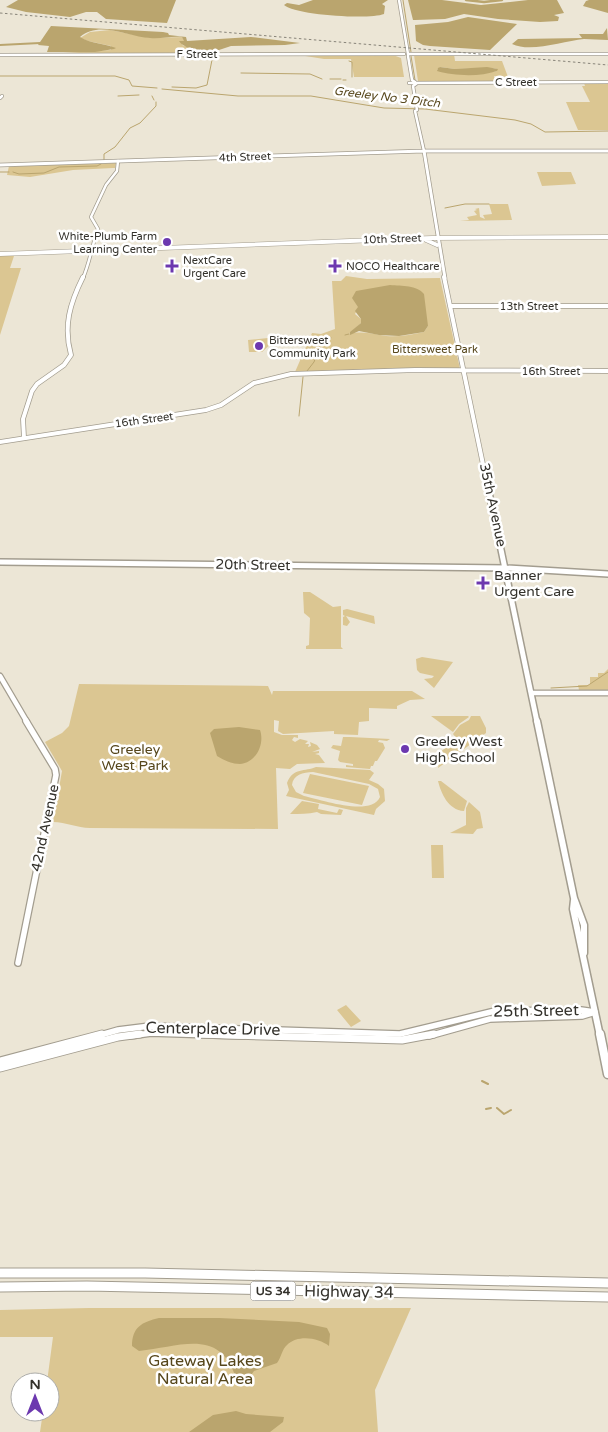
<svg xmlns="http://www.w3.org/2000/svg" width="608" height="1432" font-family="'Varela Round',sans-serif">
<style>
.green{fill:#dbc692;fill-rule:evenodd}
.forest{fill:#baa56e}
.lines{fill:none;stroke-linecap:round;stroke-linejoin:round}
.stream-far1{stroke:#baa56e;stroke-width:1}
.stream{stroke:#baa56e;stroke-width:2}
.canal{stroke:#baa56e;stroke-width:2}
.river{stroke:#baa56e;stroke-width:2.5}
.tertiary-far4-casing{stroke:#a39d8f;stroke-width:4}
.tertiary-far3-casing{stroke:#a39d8f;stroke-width:5.5}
.tertiary-far2-casing{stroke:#a39d8f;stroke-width:7}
.tertiary-far1-casing{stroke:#a39d8f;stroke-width:8}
.tertiary-casing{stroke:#a39d8f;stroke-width:9}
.secondary-far4-casing{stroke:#a39d8f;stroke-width:4.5}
.secondary-far3-casing{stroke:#a39d8f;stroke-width:5.5}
.secondary-far2-casing{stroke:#a39d8f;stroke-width:8}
.secondary-far1-casing{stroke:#a39d8f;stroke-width:9}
.secondary-casing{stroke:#a39d8f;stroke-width:11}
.primary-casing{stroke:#a39d8f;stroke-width:5}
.trunk-casing{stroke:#a39d8f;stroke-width:11}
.tertiary-far4{stroke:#fff;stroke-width:2.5}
.tertiary-far3{stroke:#fff;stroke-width:4}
.tertiary-far2{stroke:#fff;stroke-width:4.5}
.tertiary-far1{stroke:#fff;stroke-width:5.5}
.tertiary{stroke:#fff;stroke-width:7}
.secondary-far4{stroke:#fff;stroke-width:3}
.secondary-far3{stroke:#fff;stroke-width:4}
.secondary-far2{stroke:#fff;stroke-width:5}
.secondary-far1{stroke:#fff;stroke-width:6}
.secondary{stroke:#fff;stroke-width:8}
.primary{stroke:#fff;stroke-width:4}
.trunk{stroke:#fff;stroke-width:9}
.rail{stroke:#888479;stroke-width:1;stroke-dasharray:2.5 2.5;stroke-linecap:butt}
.poi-dot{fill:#6c38af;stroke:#fff;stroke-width:2}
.labels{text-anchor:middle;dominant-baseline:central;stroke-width:5;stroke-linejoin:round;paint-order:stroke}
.far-street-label{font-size:11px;fill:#33312b;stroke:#fff}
.far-poi-label{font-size:11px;fill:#33312b;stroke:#fff;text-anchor:start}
.far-park-label{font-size:11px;fill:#56461b;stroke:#fff}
.far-water-label{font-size:12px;font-style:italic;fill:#58481d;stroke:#fff}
.shield{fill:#fff;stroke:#706f6b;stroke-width:1}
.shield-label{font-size:12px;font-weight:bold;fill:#33312b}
.street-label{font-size:14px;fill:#33312b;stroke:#fff}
.poi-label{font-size:14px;fill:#33312b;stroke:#fff;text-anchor:start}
.park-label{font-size:14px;fill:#56461b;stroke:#fff}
.near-street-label{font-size:16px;fill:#33312b;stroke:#fff}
.near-park-label{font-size:16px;fill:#56461b;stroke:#fff}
</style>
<rect width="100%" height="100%" fill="#ece6d6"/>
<!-- green -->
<path class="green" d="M110 30 151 38 182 37 185 41 182 45 191 48 193 51 205 52V54H47L111 50V46L88 41 80 38 90 32Z
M419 54H454L455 61H502L508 77 494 76 495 80 509 81H418L414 55ZM440 67 455 69 493 68 497 69V71C476 75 458 74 437 70Z
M299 55H393L401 58 404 77H354L351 59H324Z
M584 83H608V130H578L566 102H590L582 86H585Z
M116 163 115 168H113L73 170 30 177 7 175 9 166Z
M537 172H571L576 184 542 186Z
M489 204H508L512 220 460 221 469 220 467 217 477 215 474 211 477 210 475 209 479 208 480 217 485 219 483 215 492 214Z
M0 256H14L10 268H21L0 335Z
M346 276 367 279 440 278 460 369 295 372 312 333 321 334 335 329 332 281H341ZM355 301 428 326 424 332C410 335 394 338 380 335 369 333 360 331 349 334L361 323V319L355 314 359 307Z
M268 338 275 340 262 352H249L248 340Z
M303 592H310L333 607 341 606V647L343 649H306V646L309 645 310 618 304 613Z
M347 609 374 616 375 624 346 616 350 622 347 626 343 625V617L345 616 343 615V610Z
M422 657 453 662 434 688 424 679 432 678 434 676 420 673 417 670 416 659Z
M608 669V690H579L578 685H590V677H598V673H604Z
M79 684 268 686 272 695 273 691H412L425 699 410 700 397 706V709L369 708V721L359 722 358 735 334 734V731L283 734 278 731 279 721 274 720V732L282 735H298V738L294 737 292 740 295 742 300 739 308 741 305 744H309L308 747 311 746 310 742 317 745 320 749 312 752 319 751V753L315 754 319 755 325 763 297 764 290 769 276 768 278 829 90 828C77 828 66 822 53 822L62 771 45 742 62 733 69 726Z
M431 716H468L469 717 459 724 453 732Z
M471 716H480L486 728V733L438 768 440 758 438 756 439 753 457 739 453 734 460 725 469 720Z
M343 737H350L390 739 387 741 379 740 378 742 383 743 385 748 377 761H375L373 766H371L370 769 346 767V765L353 766V764L340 762 338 760 340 751 331 748 333 745 341 746Z
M316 767 370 770 374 773 369 780 378 784 384 789 385 801 376 809 374 815 286 796 289 790 287 783C293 767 305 772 316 767ZM313 772 369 784 378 789 380 797C371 817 322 800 304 796L296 792 292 785C293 775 303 772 313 772Z
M310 774 369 786 362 805 303 793Z
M438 781H441L467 801 464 811C448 810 441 793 438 781Z
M302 801 319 804 318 809 337 813 339 809 343 810 341 815 321 814 317 812C308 814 300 814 290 814Z
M469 802 480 812 483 828 477 829 473 834 450 833 466 825V808Z
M431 845H443L444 878H432Z
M346 1005 361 1021 351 1027 337 1010Z
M89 1308H411L375 1390 378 1432H40L43 1412H50V1382H47L53 1337H0V1310Z"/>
<!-- forest -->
<path class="forest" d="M18 0H176L167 23 106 19 97 12H86L70 17 26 12 6 7Z
M313 0H388L382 4 385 6 384 14C369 20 295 15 284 5L287 3 299 5Z
M408 0H442L481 5 528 0H557L564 13 554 15 559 17 558 21 540 22 498 19 464 14 445 19 415 20H413Z
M589 0H608V13L583 6 586 1Z
M468 17 517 24 490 50 430 46 423 45 416 41 415 25 448 22Z
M51 26 163 32 168 33 169 35 186 37 187 41 251 37 300 43 285 45 231 46 216 51 193 52C189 47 182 46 179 41H184L182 37C171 36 161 39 150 38 129 37 99 20 80 37 91 44 104 43 116 48L114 49 95 52H47L49 46 38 45Z
M607 28 608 40C600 40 592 39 584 39 563 41 531 53 512 44L518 39 582 38 579 34H603Z
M440 67 455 69 487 67 498 69 497 71C480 77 454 76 437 71L438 68Z
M390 285C402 286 417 285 424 294L428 326 424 332 399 336 379 335 359 331 350 335V332L361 323V319L355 311 358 307 352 298 356 291Z
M239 727 260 730C265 744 256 763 240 764 231 764 224 760 217 756L210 733 214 729Z
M159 1318H219L299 1322 327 1328 330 1334 329 1346C319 1338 298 1334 287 1345 282 1349 281 1358 277 1363L254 1371 244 1385 237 1382C222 1326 181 1347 139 1351L132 1346C132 1327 142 1322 159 1318Z
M236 1411 246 1414 284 1417 283 1422 270 1432H189L213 1415Z"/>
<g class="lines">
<!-- stream-far1 -->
<path class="stream-far1" d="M403 0 411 52
M411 56 415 80
M349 61 352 62V77
M241 73 310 74 322 79
M0 76H115L129 80 132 86 157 88
M330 79H341
M343 80H346
M172 87 196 88 207 85 213 55
M162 89 238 96H311L384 108 425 109 515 120 531 124 545 132 608 131
M118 96 139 95
M152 96 154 100
M104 160V154L115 147 130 128 140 123 156 106V102
M0 172H9
M13 172 19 174 44 173 59 167 97 166 101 164
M445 208 465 204H489
M345 335 349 334
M307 371 314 362 321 343 331 338
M299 416 303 377
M551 688 587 686 608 672"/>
<!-- stream -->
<path class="stream" d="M482 1081 488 1084
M497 1108 504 1114 511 1110
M486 1109 491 1108"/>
<!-- canal -->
<path class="canal" d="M0 45 40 43"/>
<!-- river -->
<path class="river" d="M466 0 484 2 502 0"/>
<!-- tertiary-far4 casing -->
<g class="tertiary-far4-casing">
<path id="tertiary-far4" d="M399 0 408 54
M409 54H608
M0 55 404 54
M408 56 412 80 415 82
M409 83 608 82
M0 98 2 96
M415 111 424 151
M415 111 417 110 413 86 416 84
M83 278C90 262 92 245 98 229L91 217 106 185 117 171 118 161"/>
</g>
<!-- tertiary-far3 casing -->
<g class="tertiary-far3-casing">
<path id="tertiary-far3" d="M451 306H608
M24 438 23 419 32 391 37 384 64 365 71 355C63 326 70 303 83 277"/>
</g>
<!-- tertiary-far2 casing -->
<g class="tertiary-far2-casing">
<path id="tertiary-far2" d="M0 676 27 722
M532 693H608"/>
</g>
<!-- tertiary-far1 casing -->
<g class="tertiary-far1-casing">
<path id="tertiary-far1" d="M18 963 56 775 55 769 26 721
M97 1036 118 1030 150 1026 400 1034 495 1011 581 1010 595 1012
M130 1036 151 1033 243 1036
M429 1036 490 1019 582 1016 592 1013"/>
</g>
<!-- tertiary casing -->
<g class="tertiary-casing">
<path id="tertiary" d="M198 1034 402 1040 434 1034
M0 1061 102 1034
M0 1068 118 1037 140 1034"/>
</g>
<!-- secondary-far4 casing -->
<g class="secondary-far4-casing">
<path id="secondary-far4" d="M424 151 445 278
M0 165 424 151H608"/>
</g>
<!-- secondary-far3 casing -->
<g class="secondary-far3-casing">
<path id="secondary-far3" d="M444 277 485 474
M0 442 206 410 221 405 254 383 291 374 415 370 608 371"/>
</g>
<!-- secondary-far2 casing -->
<g class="secondary-far2-casing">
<path id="secondary-far2" d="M485 473 537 722
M0 562 506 568 608 574"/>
</g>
<!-- secondary-far1 casing -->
<g class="secondary-far1-casing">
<path id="secondary-far1" d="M537 721 574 898 584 925V953
M574 900 573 909 600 1036"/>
</g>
<!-- secondary casing -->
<g class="secondary-casing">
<path id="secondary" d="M600 1034 608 1074"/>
</g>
<!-- primary casing -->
<g class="primary-casing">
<path id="primary" d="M426 240 437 245
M0 254 432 238 608 237"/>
</g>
<!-- trunk casing -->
<g class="trunk-casing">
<path id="trunk" d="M0 1273H145L608 1283
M0 1287 87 1286 608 1297"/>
</g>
<!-- tertiary-far4 -->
<use href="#tertiary-far4" class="tertiary-far4"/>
<!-- tertiary-far3 -->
<use href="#tertiary-far3" class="tertiary-far3"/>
<!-- tertiary-far2 -->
<use href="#tertiary-far2" class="tertiary-far2"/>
<!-- tertiary-far1 -->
<use href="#tertiary-far1" class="tertiary-far1"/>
<!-- tertiary -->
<use href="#tertiary" class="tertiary"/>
<!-- secondary-far4 -->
<use href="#secondary-far4" class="secondary-far4"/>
<!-- secondary-far3 -->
<use href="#secondary-far3" class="secondary-far3"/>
<!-- secondary-far2 -->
<use href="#secondary-far2" class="secondary-far2"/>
<!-- secondary-far1 -->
<use href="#secondary-far1" class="secondary-far1"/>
<!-- secondary -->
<use href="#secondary" class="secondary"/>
<!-- primary -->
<use href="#primary" class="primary"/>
<!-- trunk -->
<use href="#trunk" class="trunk"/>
<!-- rail -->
<path class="rail" d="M0 13 608 65"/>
</g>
<!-- markers -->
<g class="poi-dot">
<circle cx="167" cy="242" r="5"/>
<path d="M169.5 258.5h5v5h5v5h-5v5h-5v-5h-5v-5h5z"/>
<path d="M332.5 258.5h5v5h5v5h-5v5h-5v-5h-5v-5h5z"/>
<circle cx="259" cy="346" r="5"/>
<path d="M480.5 575.5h5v5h5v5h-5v5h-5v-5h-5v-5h5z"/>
<circle cx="405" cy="749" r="5"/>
</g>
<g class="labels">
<!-- far-street labels -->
<g class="far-street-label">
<text x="197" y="54">F Street</text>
<text x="516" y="82">C Street</text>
<text transform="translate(245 157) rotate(-2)">4th Street</text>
<text transform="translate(392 239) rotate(-2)">10th Street</text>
<text x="529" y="306">13th Street</text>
<text x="551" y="371">16th Street</text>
<text transform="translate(144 420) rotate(-8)">16th Street</text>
</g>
<!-- far-poi labels -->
<g class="far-poi-label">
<text x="157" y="236" text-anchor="end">White-Plumb Farm<tspan x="157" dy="13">Learning Center</tspan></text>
<text x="183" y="260">NextCare<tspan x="183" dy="13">Urgent Care</tspan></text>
<text x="346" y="266">NOCO Healthcare</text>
<text x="269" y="340">Bittersweet<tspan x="269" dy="13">Community Park</tspan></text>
</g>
<!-- far-park labels -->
<g class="far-park-label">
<text x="435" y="349">Bittersweet Park</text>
</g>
<!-- far-water labels -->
<g class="far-water-label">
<text transform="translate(387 97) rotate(7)">Greeley No 3 Ditch</text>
</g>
<!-- shield labels -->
<rect class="shield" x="250.5" y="1281.5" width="45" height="19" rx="4"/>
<g class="shield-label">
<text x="273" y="1291">US 34</text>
</g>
<!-- street labels -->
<g class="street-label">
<text transform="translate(493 505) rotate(78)">35th Avenue</text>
<text transform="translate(253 565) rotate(1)">20th Street</text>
<text transform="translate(45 828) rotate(-78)">42nd Avenue</text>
</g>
<!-- poi labels -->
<g class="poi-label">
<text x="494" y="575">Banner<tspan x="494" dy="16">Urgent Care</tspan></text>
<text x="415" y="741">Greeley West<tspan x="415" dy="16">High School</tspan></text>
</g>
<!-- park labels -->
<g class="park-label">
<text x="135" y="749">Greeley<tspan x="135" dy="16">West Park</tspan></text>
</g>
<!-- near-street labels -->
<g class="near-street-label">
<text transform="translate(536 1011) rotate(-1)">25th Street</text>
<text transform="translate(213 1029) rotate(1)">Centerplace Drive</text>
<text transform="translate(349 1292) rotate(1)">Highway 34</text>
</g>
<!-- near-park labels -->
<g class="near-park-label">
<text x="205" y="1361">Gateway Lakes<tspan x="205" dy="18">Natural Area</tspan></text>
</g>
</g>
<!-- north arrow -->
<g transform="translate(35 1397)"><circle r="24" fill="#ffffff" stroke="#adadaa"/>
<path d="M0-4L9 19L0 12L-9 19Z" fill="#6c38af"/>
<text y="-8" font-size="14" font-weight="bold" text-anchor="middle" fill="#33312b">N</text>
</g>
</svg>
